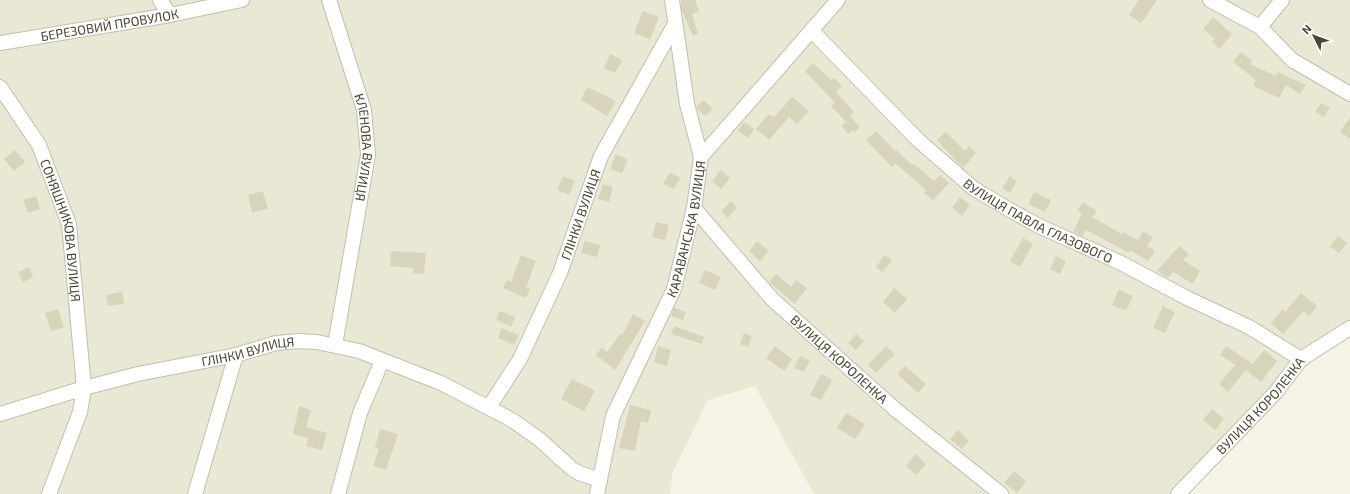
<svg xmlns="http://www.w3.org/2000/svg" width="1350" height="494" font-family="'Exo 2',sans-serif">
<style>
.residential{fill:#e9e8d5}
.building{fill:#d8d4bc}
.lines{fill:none;stroke-linecap:round;stroke-linejoin:round}
.minor-casing{stroke:#c1bfa9;stroke-width:16}
.minor{stroke:#fff;stroke-width:14}
.labels{text-anchor:middle;dominant-baseline:central;stroke-width:3.5;stroke-linejoin:round;paint-order:stroke}
.street-label{font-size:13px;fill:#494635;stroke:#fff}
</style>
<rect width="100%" height="100%" fill="#f5f4e7"/>
<!-- residential -->
<path class="residential" d="M0 0H1350V327L1342 336 1267 401 1179 494H816L812 491 755 386 708 400 672 474 670 494H0Z"/>
<!-- building -->
<path class="building" d="M681 0H695L699 11 692 14 698 34 693 36 682 11Z
M1139 0H1157L1141 23 1129 15Z
M643 11 659 17 650 39 634 33Z
M1213 17 1232 34 1220 49 1212 42 1215 39 1203 29Z
M1241 52 1252 61 1250 64 1276 76 1277 72 1306 85 1300 94 1286 85 1279 98 1253 86 1256 80 1233 62Z
M610 54 622 60 615 73 604 68Z
M813 63 831 80 834 78 842 86 836 92 854 112 850 115 860 128 855 132 853 130 848 134 841 125 846 122 831 106 835 103 805 71Z
M587 87 616 101 607 116 581 100Z
M792 97 809 111 797 124 789 117 769 140 756 129 769 114 774 117Z
M704 100 713 109 705 116 696 107Z
M1321 103 1330 108 1324 117 1315 112Z
M1350 117V139L1340 132Z
M744 122 754 129 748 138 738 131Z
M876 131 895 151 896 150 912 165 913 163 934 181 940 175 949 183 933 200 924 193 926 190 895 163 892 167 866 140Z
M946 132 965 151 969 146 976 153 963 168 937 140Z
M15 150 25 162 14 171 4 159Z
M616 154 628 159 622 173 610 169Z
M721 170 730 178 721 189 712 181Z
M670 172 680 178 674 189 663 184Z
M563 176 575 181 569 195 557 190Z
M1010 176 1017 181 1010 193 1002 188Z
M603 184 613 187 609 202 598 199Z
M263 191 268 209 252 212 248 195Z
M1034 192 1051 200 1045 212 1028 204Z
M36 196 40 209 28 213 23 200Z
M960 197 970 205 962 216 952 207Z
M731 201 737 207 728 218 721 211Z
M1083 202 1097 211 1092 217 1122 234 1123 232 1138 240 1143 231 1153 237 1147 246 1155 251 1148 261 1130 250 1129 253 1086 230 1083 236 1073 232 1082 214 1077 210Z
M656 222 669 225 665 240 652 237Z
M1338 236 1347 243 1339 253 1330 247Z
M1023 238 1033 244 1020 267 1010 261Z
M585 241 600 245 597 257 581 253Z
M757 241 769 251 760 261 749 251Z
M1179 246 1189 254 1183 260 1200 271 1193 284 1173 272 1168 278 1157 271Z
M391 251 426 253 424 274 413 273V268L390 266Z
M521 255 536 261 526 287 530 289 526 298 503 288 507 280 511 282Z
M885 255 892 261 882 272 876 267Z
M1056 256 1066 261 1060 274 1050 269Z
M29 267 33 277 23 282 18 272Z
M705 270 721 277 715 290 699 283Z
M776 274 791 287 796 280 807 288 795 304 769 282Z
M894 288 907 299 895 313 883 302Z
M1119 289 1133 296 1126 311 1112 305Z
M122 292 124 304 108 306 106 295Z
M1301 293 1317 306 1309 316 1304 311 1283 334 1271 323 1283 309 1285 312Z
M1163 306 1175 312 1165 333 1153 328Z
M674 308 686 312 683 320 671 316Z
M58 309 64 327 51 331 45 313Z
M500 311 515 317 511 327 496 320Z
M633 314 645 321 615 370 596 355 602 347 607 352 620 334 622 335Z
M674 326 704 337 702 344 671 334Z
M502 328 519 335 514 345 498 338Z
M744 333 752 336 748 347 740 344Z
M856 334 864 341 856 350 848 343Z
M658 346 671 350 667 366 654 362Z
M775 346 792 359 784 371 766 358Z
M886 346 895 354 876 373 868 365Z
M1226 346 1253 364 1264 350 1277 361 1261 382 1246 370 1228 392 1219 384 1235 365 1220 355Z
M800 356 810 361 804 372 794 368Z
M905 366 926 384 918 393 897 374Z
M821 374 832 380 821 400 810 395Z
M572 379 595 391 584 411 561 399Z
M630 405 651 410 648 423 641 421 635 451 619 448Z
M299 406 311 410 306 427 327 433 322 450 306 446 308 438 293 434Z
M1212 409 1224 419 1215 430 1203 420Z
M846 413 865 424 856 439 837 428Z
M380 429 398 434 386 470 373 466 379 449 375 448Z
M958 430 969 441 962 449 950 439Z
M916 454 926 464 916 475 906 466Z
M1014 471 1026 481 1017 493 1004 483Z"/>
<g class="lines">
<!-- minor casing -->
<g class="minor-casing">
<g id="minor">
<path d="M160 0 170 15"/>
<path id="s1" d="M329 0 364 110 368 155 335 345"/>
<path d="M672 0 687 104 701 157"/>
<path d="M1210 0 1260 27 1292 60 1350 94"/>
<path d="M1260 27 1282 0"/>
<path id="s2" d="M812 31 918 140 973 188 1008 209 1039 226 1121 263 1187 298 1249 327 1301 359"/>
<path id="s3" d="M0 43 170 15 242 0"/>
<path id="s4" d="M0 87 39 145 69 224 84 388 80 412 49 494"/>
<path id="s5" d="M694 208 772 299 896 410 1001 494"/>
<path id="s6" d="M489 407 520 359 560 273 601 156 675 24"/>
<path id="s7" d="M0 414 84 388 138 374 236 355 276 343 299 341 317 342 359 351 441 383 512 420 539 439 571 468 579 473 600 480"/>
<path d="M195 494 236 355"/>
<path d="M338 494 360 413 382 361"/>
<path id="s8" d="M597 494 613 416 674 289 694 208 701 157 838 0"/>
<path id="s9" d="M1178 494 1276 392 1301 359 1350 328"/>
</g>
</g>
<!-- minor -->
<use href="#minor" class="minor"/>
</g>
<g class="labels">
<!-- street labels -->
<g class="street-label">
<text stroke="none"><textPath href="#s3" startOffset="111">БЕРЕЗОВИЙ ПРОВУЛОК</textPath></text>
<text stroke="none"><textPath href="#s1" startOffset="153">КЛЕНОВА ВУЛИЦЯ</textPath></text>
<text stroke="none"><textPath href="#s6" startOffset="214">ГЛІНКИ ВУЛИЦЯ</textPath></text>
<text stroke="none"><textPath href="#s2" startOffset="298">ВУЛИЦЯ ПАВЛА ГЛАЗОВОГО</textPath></text>
<text stroke="none"><textPath href="#s8" startOffset="282">КАРАВАНСЬКА ВУЛИЦЯ</textPath></text>
<text stroke="none"><textPath href="#s4" startOffset="159">СОНЯШНИКОВА ВУЛИЦЯ</textPath></text>
<text stroke="none"><textPath href="#s7" startOffset="256">ГЛІНКИ ВУЛИЦЯ</textPath></text>
<text stroke="none"><textPath href="#s5" startOffset="210">ВУЛИЦЯ КОРОЛЕНКА</textPath></text>
<text stroke="none"><textPath href="#s9" startOffset="121">ВУЛИЦЯ КОРОЛЕНКА</textPath></text>
</g>
</g>
<!-- north arrow -->
<g transform="translate(1314 36) rotate(312)" stroke="#ffffff" stroke-width="3" paint-order="stroke">
<path d="M0-3L7 15L0 10L-7 15Z" fill="#494635"/>
<text y="-6" font-size="11" font-weight="bold" text-anchor="middle" fill="#494635">N</text>
</g>
</svg>
